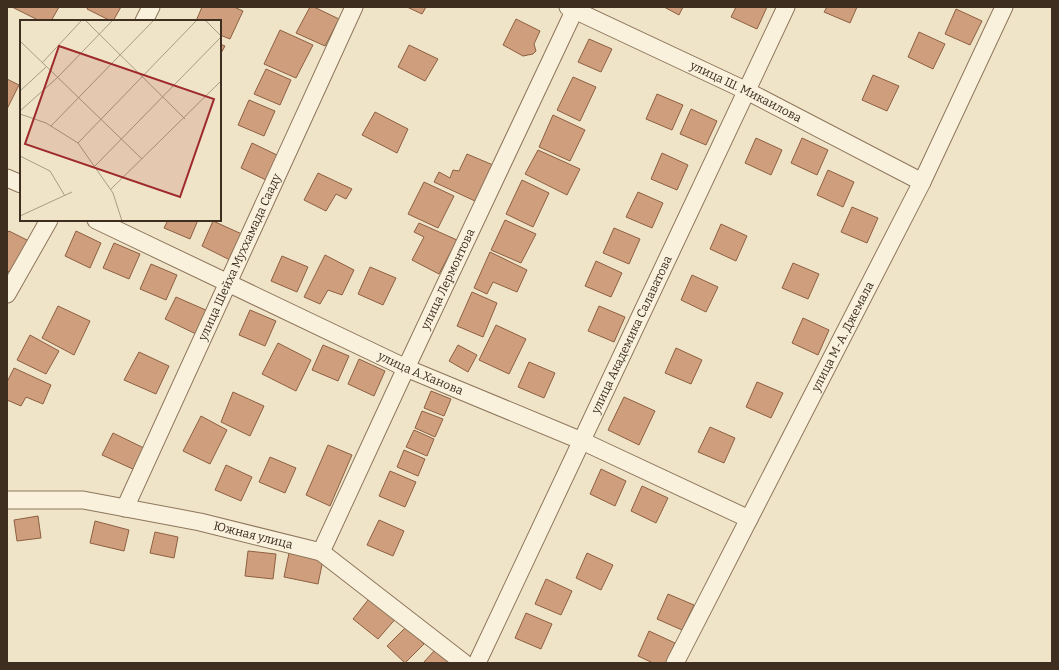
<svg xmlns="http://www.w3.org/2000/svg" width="1059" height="670" font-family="Bitter,serif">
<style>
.building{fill:#cf9f7d;stroke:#8d5f41}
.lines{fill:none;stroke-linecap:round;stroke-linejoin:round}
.minor-casing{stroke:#8d765c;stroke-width:19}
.minor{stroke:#faf1dc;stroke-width:17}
.labels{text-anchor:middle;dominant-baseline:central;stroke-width:4;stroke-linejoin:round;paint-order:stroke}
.street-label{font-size:12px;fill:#3d2e20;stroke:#f7eed8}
.inset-road{fill:none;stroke:#a89b85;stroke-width:1}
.view{fill:#9e2a2b;fill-opacity:0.15;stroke:#9e2a2b;stroke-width:2}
.inset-edge{fill:none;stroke:#3d2e20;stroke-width:2}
</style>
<rect width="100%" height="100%" fill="#f0e4c8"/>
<!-- building -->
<path class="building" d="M12 7H59L51 21H40Z
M88 7H121L113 21H111L87 9Z
M202 7H234L243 11 230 39 220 35V21H196Z
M310 7H314L339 19 325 46 296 33Z
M407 7H426L422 14Z
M664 7H683L679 15Z
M736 7H767L757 29 731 17Z
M827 7H857L850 23 824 12Z
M956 9 982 21 970 45 945 34Z
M516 19 540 31 534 44 536 51 533 54 523 56 503 45Z
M280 30 313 45 296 78 264 64Z
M919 32 945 44 933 69 908 57Z
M589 39 612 49 601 72 578 62Z
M220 44 225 46 220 55Z
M409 45 438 59 425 81 398 67Z
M266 69 291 80 280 105 254 94Z
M873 75 899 86 887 111 862 100Z
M573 77 596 87 580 121 557 110Z
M7 79 19 85 7 109Z
M657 94 683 105 672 130 646 119Z
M249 100 275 111 264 136 238 125Z
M691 109 717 121 706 145 680 134Z
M375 112 408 129 397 153 362 135Z
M553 115 585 130 570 161 539 147Z
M756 138 782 150 771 175 745 163Z
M802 138 828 150 817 175 791 163Z
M252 143 277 155 266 180 241 168Z
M538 150 580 169 567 195 525 174Z
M662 153 688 165 677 190 651 179Z
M467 154 493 165 475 201 434 182 439 172 450 178 453 170 459 171Z
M828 170 854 182 843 207 817 195Z
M318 173 352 189 346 199 336 194 326 211 304 200Z
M522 180 549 193 533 227 506 214Z
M424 182 454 196 438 228 408 214Z
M638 192 663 203 652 228 626 217Z
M852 207 878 218 867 243 841 232Z
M168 220H198L190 239 164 228Z
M505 220 536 234 521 263 491 250Z
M213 221 244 235 232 261 202 246Z
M419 223 457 240 439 274 412 260 424 237 414 232Z
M721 224 747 236 736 261 710 249Z
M614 228 640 239 629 264 603 253Z
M9 231 31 242 12 273 7 271V233Z
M76 231 101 243 90 268 65 256Z
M114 243 140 254 129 279 103 268Z
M490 252 527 270 517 292 493 282 487 294 474 288Z
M325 255 354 270 342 295 328 290 320 304 304 297Z
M282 256 308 267 297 292 271 281Z
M596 261 622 273 611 297 585 286Z
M793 263 819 274 808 299 782 288Z
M151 264 177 275 166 300 140 289Z
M370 267 396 278 383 305 358 294Z
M692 275 718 287 706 312 681 300Z
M472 292 497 303 483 337 457 326Z
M176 297 208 311 198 335 165 319Z
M58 306 90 321 74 355 42 338Z
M599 306 625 317 614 342 588 331Z
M250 310 276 321 265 346 239 335Z
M803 318 829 330 818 355 792 343Z
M496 325 526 339 509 374 479 360Z
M30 335 59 351 46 374 17 360Z
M278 343 311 360 296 391 262 374Z
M323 345 349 356 338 381 312 370Z
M458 345 477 355 468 372 449 361Z
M676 348 702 360 691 384 665 373Z
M139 352 169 366 156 394 124 380Z
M359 359 385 371 374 396 348 384Z
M529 362 555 373 544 398 518 387Z
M14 368 51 385 43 404 26 397 21 406 7 400V382Z
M757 382 783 393 771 418 746 407Z
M431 391 451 399 444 416 424 408Z
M233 392 264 406 250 436 221 422Z
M624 397 655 411 639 445 608 430Z
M422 411 443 419 435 437 415 428Z
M201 416 227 430 210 464 183 451Z
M710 427 735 438 724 463 698 452Z
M414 430 434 439 427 456 406 447Z
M113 433 146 449 135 470 102 455Z
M328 445 352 455 330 506 306 495Z
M404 450 425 459 418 476 397 467Z
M270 457 296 468 285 493 259 482Z
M226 465 252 477 241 501 215 490Z
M601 469 626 481 615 506 590 494Z
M390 471 416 482 405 507 379 496Z
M642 486 668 498 656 523 631 511Z
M38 516 41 538 17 541 14 520Z
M379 520 404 531 393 556 367 545Z
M95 521 129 530 124 551 90 543Z
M155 532 178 537 174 558 150 553Z
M248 551 276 554 273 579 245 576Z
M289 553 323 560 318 584 284 577Z
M587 553 613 565 601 590 576 578Z
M546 579 572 591 561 615 535 604Z
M668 594 694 605 682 630 657 619Z
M372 595 398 616 378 639 353 619Z
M526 613 552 624 541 649 515 638Z
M406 627 424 644 405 663 387 646Z
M649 631 675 643 666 663H653L638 656Z
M435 650 449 663H423Z"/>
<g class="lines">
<!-- minor casing -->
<g class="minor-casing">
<g id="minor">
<path id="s1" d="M568 7 747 91 922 182"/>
<path d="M144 21 151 7"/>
<path d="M7 178 21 184"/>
<path id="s2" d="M96 220 406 368 582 441 749 519"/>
<path d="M7 294 49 220"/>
<path id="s3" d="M7 500H83L200 522 321 552 464 663"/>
<path id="s4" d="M125 508 354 7"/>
<path id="s5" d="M321 552 406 368 576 7"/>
<path id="s6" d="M477 663 786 7"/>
<path id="s7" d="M675 663 922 182 1004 7"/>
</g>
</g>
<!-- minor -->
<use href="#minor" class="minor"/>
</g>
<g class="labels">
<!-- street labels -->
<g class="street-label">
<text stroke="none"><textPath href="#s1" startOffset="197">улица Ш. Микаилова</textPath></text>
<text stroke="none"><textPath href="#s4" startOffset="276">улица Шейха Муххамада Сааду</textPath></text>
<text stroke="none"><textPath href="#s5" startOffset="301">улица Лермонтова</textPath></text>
<text stroke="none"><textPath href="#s6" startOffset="363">улица Академика Салаватова</textPath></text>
<text stroke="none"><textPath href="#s7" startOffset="367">улица М-А. Джемала</textPath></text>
<text stroke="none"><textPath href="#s2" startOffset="359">улица А.Ханова</textPath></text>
<text stroke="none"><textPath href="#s3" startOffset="250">Южная улица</textPath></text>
</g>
</g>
<!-- overview -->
<g transform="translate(20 20)">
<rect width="201" height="201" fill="#f0e4c8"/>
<path class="inset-road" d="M65 0 165 99M185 0 201 16M0 21 122 139M22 43 62 0M0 71 26 47M0 91 37 58 93 0M0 94 26 103 58 123 93 173 102 201M31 106 134 0M58 123 177 0M0 136 30 151 45 176M74 147 201 17M90 170 201 61M0 196 52 172"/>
<path class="view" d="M39 26 194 79 160 177 5 124Z"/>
<rect width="201" height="201" class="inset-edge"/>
</g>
<!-- border -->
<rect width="1059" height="670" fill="none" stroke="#3d2e20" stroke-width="16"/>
</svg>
